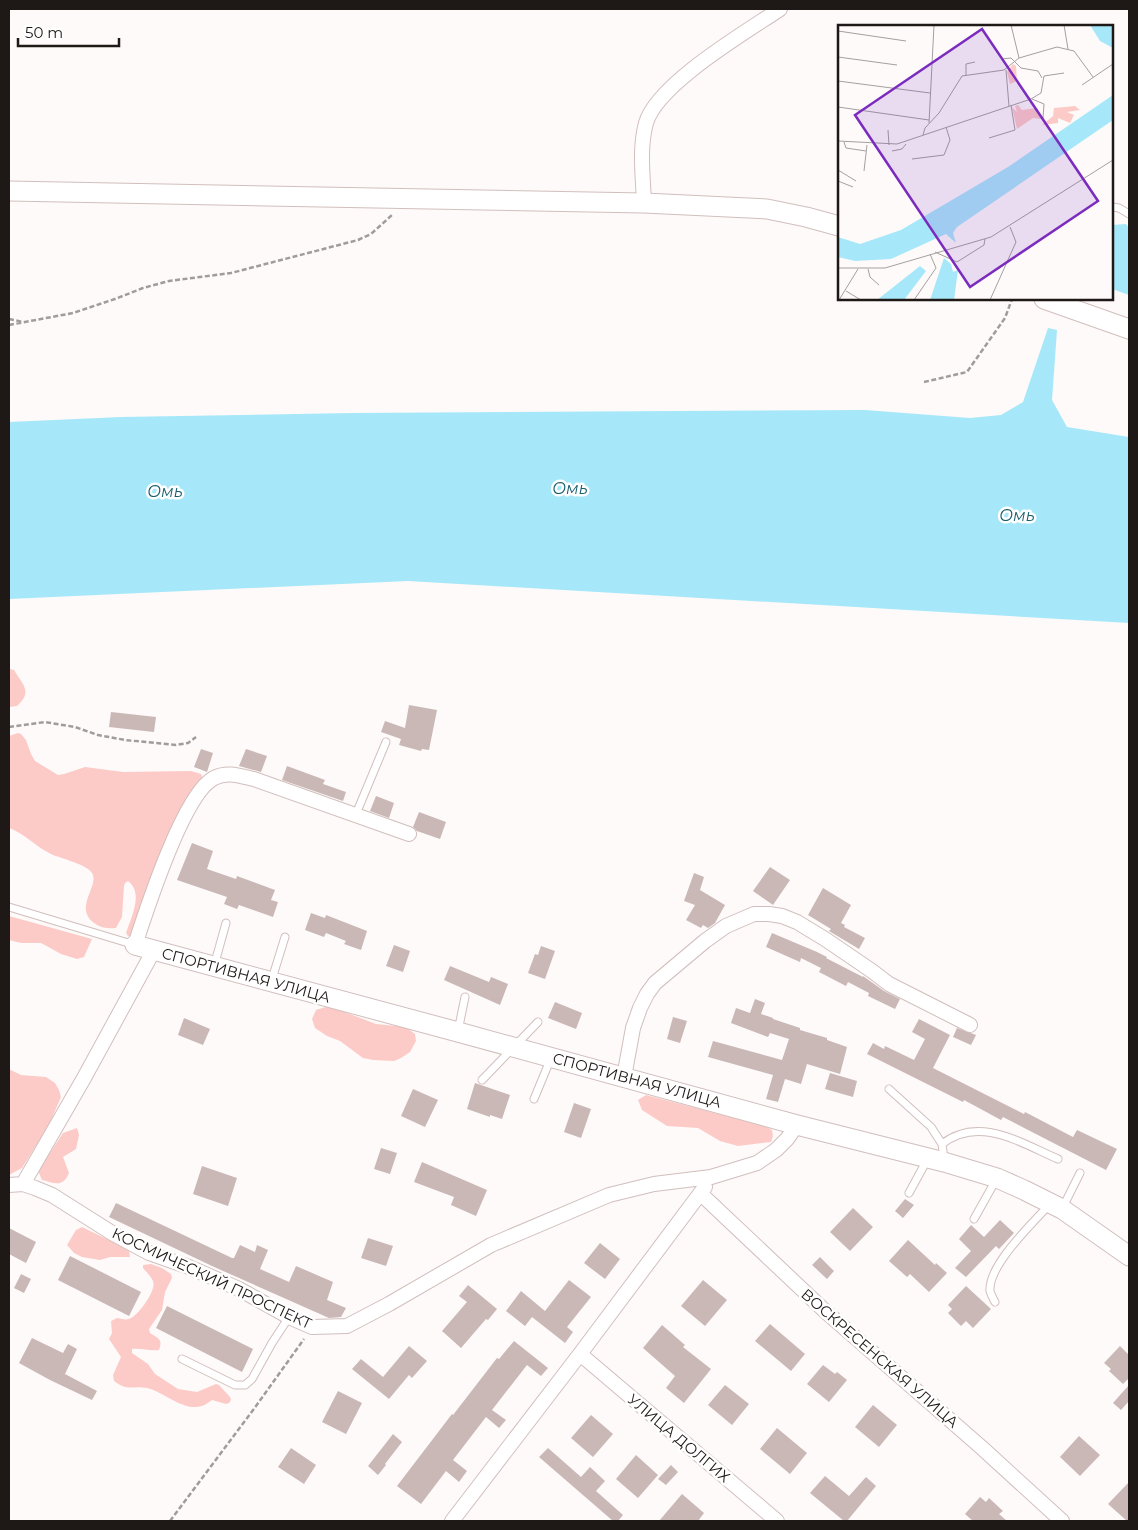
<svg xmlns="http://www.w3.org/2000/svg" width="1138" height="1530" font-family="Montserrat,sans-serif">
<style>
.green{fill:#fdcbc7}
.water{fill:#a6e8f9}
.building{fill:#cab8b7}
.lines{fill:none;stroke-linecap:round;stroke-linejoin:round}
.lane-casing{stroke:#d1bfbd;stroke-width:9}
.street-casing{stroke:#d1bfbd;stroke-width:16}
.secondary-casing{stroke:#d1bfbd;stroke-width:21}
.path{stroke:#a09c9b;stroke-width:2.5;stroke-dasharray:5 2.5;stroke-linecap:butt}
.lane{stroke:#fff;stroke-width:7}
.street{stroke:#fff;stroke-width:14}
.secondary{stroke:#fff;stroke-width:19}
.labels{text-anchor:middle;dominant-baseline:central;stroke-width:5;stroke-linejoin:round;paint-order:stroke}
.street-label{font-size:15px;fill:#1e1817;stroke:#fff}
.water-label{font-size:16px;font-style:italic;fill:#195f6e;stroke:#fff}
.inset-road{fill:none;stroke:#a4a09f;stroke-width:1}
.view{fill:#7b2cbf;fill-opacity:0.15;stroke:#7b2cbf;stroke-width:2.5}
.inset-edge{fill:none;stroke:#1e1817;stroke-width:2.5}
</style>
<rect width="100%" height="100%" fill="#fdfaf9"/>
<!-- green -->
<path class="green" d="M10 669 14 670C23 685 33 692 17 706L9 707Z
M18 733 21 734 26 740 31 754 35 761 58 775 64 774 85 767 123 772 191 771 201 774 204 781 131 936H128L126 933C131 918 144 893 128 881L125 883 124 886 122 917 116 928C108 929 101 928 94 923 73 907 100 886 92 873 86 864 62 859 51 854 36 847 24 833 9 828V736Z
M9 916 92 939 84 957 77 959 61 954 41 943H21L9 940Z
M329 1006 376 1024 406 1027 415 1034 416 1041 410 1052 401 1058 394 1061 373 1060 363 1058 340 1041 327 1036 315 1028 312 1019 316 1010Z
M9 1069 21 1075 46 1077 55 1083 59 1090 61 1097 49 1125 22 1168 9 1175Z
M646 1095 765 1126 772 1130 773 1136 771 1142 738 1146 720 1141 698 1128 667 1126 642 1110 638 1100Z
M77 1128 79 1135 76 1149 63 1157 69 1173C63 1188 54 1183 42 1180L38 1171 63 1133Z
M82 1227 115 1243 129 1251 130 1257H110L100 1260 82 1257 74 1253 67 1245 76 1230Z
M151 1264 162 1268 171 1274 172 1278 165 1292 162 1310 149 1329 150 1333C159 1339 163 1339 159 1350 149 1351 141 1348 132 1349V1353L148 1364 155 1374 178 1389 197 1392 216 1384 219 1385 230 1397 231 1400 229 1403 226 1404 212 1400C209 1402 205 1405 202 1406 184 1412 164 1392 147 1388 132 1385 128 1392 114 1381L113 1375 121 1357 109 1339 112 1333 111 1321 117 1318C122 1319 125 1320 129 1319 138 1316 157 1290 153 1281 151 1276 146 1272 143 1268V1265Z"/>
<!-- water -->
<path class="water" d="M1126 224 1129 228V295L1112 289V225Z
M1048 328 1057 330 1052 400 1067 427 1129 437V623L408 581 9 599V422L121 417 353 413 865 410 970 418 1001 415 1023 402Z"/>
<!-- building -->
<path class="building" d="M409 705 437 710 429 750 422 749 421 751 399 745 401 739 381 732 385 721 405 728Z
M111 712 156 717 154 732 109 727Z
M201 749 213 753 207 772 194 767Z
M246 749 267 756 261 772 239 766Z
M287 766 325 780 323 784 346 792 343 801 282 780Z
M376 796 394 803 389 818 370 811Z
M419 812 446 822 440 839 417 831 413 827Z
M192 843 213 851 207 869 236 879 237 876 275 890 271 900 278 902 273 917 239 905 237 909 224 904 227 897 177 880Z
M770 867 790 880 773 905 753 891Z
M694 873 704 877 700 890 725 905 715 923 708 928 703 925 701 928 686 920 695 905 684 901Z
M823 888 851 905 841 923 845 925 844 927 865 938 859 949 829 931 831 929 808 915Z
M311 913 325 918 326 915 367 931 361 950 344 944 346 941 326 933 324 937 305 930Z
M772 933 817 952 827 957 826 958 863 977V976L884 991 900 999 895 1009 868 996 869 993 848 982 846 986 819 972 821 968 801 958 800 962 766 947Z
M394 945 410 951 403 972 386 966Z
M541 946 555 951 545 979 528 973 535 954 538 955Z
M450 966 489 982 491 977 508 984 500 1005 444 980Z
M755 999 765 1003 761 1014 773 1018V1019L800 1028V1030L827 1038V1040L847 1047 840 1074 807 1064 801 1084 785 1079 778 1102 766 1099 773 1075 708 1057 713 1041 782 1060 789 1039 770 1033 768 1037 731 1023 736 1008 750 1013Z
M555 1002 582 1013 576 1029 548 1018Z
M673 1017 687 1021 680 1043 667 1039Z
M184 1018 210 1029 203 1045 178 1035Z
M919 1019 950 1035 933 1068 1024 1114 1025 1112 1073 1137 1077 1130 1117 1149 1106 1170 1003 1117 1001 1120 964 1100 963 1102 867 1054 873 1043 884 1049 885 1046 914 1060 925 1039 912 1032Z
M957 1028 976 1035 971 1045 953 1037Z
M830 1073 857 1081 853 1097 825 1089Z
M475 1083 510 1095 502 1119 490 1115V1117L467 1109Z
M413 1089 438 1100 425 1127 401 1116Z
M574 1103 591 1109 581 1138 564 1132Z
M381 1148 397 1153 390 1174 374 1169Z
M422 1162 487 1190 476 1216 451 1205 454 1197 414 1182Z
M202 1166 237 1178 228 1206 193 1194Z
M905 1199 914 1205 903 1218 895 1211Z
M116 1203 232 1258H234L240 1245 255 1252 257 1245 268 1250 260 1269 289 1282 296 1266 333 1282 327 1300 346 1308 341 1317 329 1318 212 1266 109 1217Z
M853 1208 873 1227 850 1251 830 1232Z
M1000 1220 1014 1233 999 1249 996 1246 966 1277 955 1268 971 1251 959 1239 971 1225 984 1237Z
M9 1228 36 1242 26 1263 9 1254Z
M368 1238 393 1246 386 1266 361 1258Z
M908 1240 935 1265 936 1263 947 1273 929 1292 910 1274 907 1277 889 1261Z
M600 1243 620 1259 605 1279 584 1263Z
M70 1256 141 1292 129 1316 58 1280Z
M820 1257 834 1271 827 1279 812 1265Z
M21 1274 31 1279 24 1293 14 1288Z
M569 1280 591 1297 567 1327 573 1332 565 1343 532 1317 525 1326 506 1311 521 1291 545 1311Z
M703 1280 727 1300 705 1326 681 1306Z
M468 1285 497 1309 488 1320 486 1319 461 1348 442 1331 467 1302 459 1296Z
M966 1286 991 1309 973 1328 966 1321 961 1326 948 1313 952 1309 948 1305Z
M167 1306 253 1349 242 1372 156 1328Z
M770 1324 805 1354 791 1371 755 1341Z
M662 1325 685 1345 683 1347 711 1369 684 1403 666 1388 675 1376 643 1348Z
M32 1338 63 1353 68 1344 77 1349 65 1374 97 1391 92 1400 50 1380 19 1363Z
M514 1341 548 1368 541 1376 527 1365 492 1410 506 1420 499 1428 486 1417 453 1460 467 1471 459 1482 446 1471 421 1504 397 1486 452 1414 453 1415 497 1358 499 1359Z
M409 1346 427 1361 412 1378 409 1375 389 1399 352 1369 361 1359 383 1377Z
M1120 1346 1129 1355V1378L1123 1384 1109 1371 1111 1369 1104 1363Z
M823 1365 835 1374 837 1372 847 1380 829 1402 807 1384Z
M725 1385 749 1404 732 1425 708 1405Z
M1129 1385V1401L1121 1410 1113 1403Z
M338 1391 362 1403 346 1434 322 1422Z
M873 1405 897 1425 879 1447 855 1427Z
M591 1415 613 1434 593 1457 571 1438Z
M777 1428 807 1453 790 1474 760 1449Z
M393 1434 402 1442 385 1464 386 1465 378 1475 368 1466Z
M1079 1436 1100 1455 1080 1476 1060 1457Z
M291 1448 316 1465 304 1484 278 1467Z
M548 1448 581 1477 590 1467 605 1481 596 1491 623 1515 618 1521H613L539 1457Z
M636 1455 658 1475 638 1498 616 1479Z
M671 1465 678 1472 666 1485 658 1479Z
M825 1476 849 1496 866 1477 876 1486 847 1521H844L810 1493Z
M1129 1482V1521H1127L1108 1504Z
M682 1494 704 1513 698 1521H659Z
M980 1497 986 1502 989 1498 1003 1511 999 1514 1007 1521H973L965 1514Z"/>
<g class="lines">
<!-- lane casing -->
<g class="lane-casing">
<path id="lane" d="M1112 207 1119 208 1129 214
M356 814 386 742
M9 907 135 945
M214 966 226 923
M271 982 285 937
M458 1031 465 997
M482 1080 538 1022
M889 1089 931 1127 942 1144 944 1159
M534 1099 551 1058
M942 1144C979 1115 1021 1143 1058 1159
M909 1193 927 1160
M1062 1209 1080 1173
M974 1219 997 1178
M995 1302C993 1298 991 1295 990 1291 988 1265 1033 1223 1050 1204
M182 1359 235 1385H245L252 1379 272 1343 289 1317"/>
</g>
<!-- street casing -->
<g class="street-casing">
<path id="street" d="M644 203C643 176 639 149 646 123 657 84 746 32 780 9
M135 945C146 911 184 793 214 778 227 771 240 776 254 779L409 834
M624 1077 633 1028 640 1008 647 994 655 983 705 941 726 926 754 914H769L782 916 797 922 825 939 872 971 889 984 970 1025
M23 1184 84 1078 154 950
M9 1185 23 1184 35 1188 52 1195 112 1233 149 1253 189 1267 239 1289 289 1317 312 1327 347 1326 389 1304 491 1245 609 1195 654 1184 711 1177 757 1163 776 1150 787 1139 797 1125
M701 1194 826 1312 981 1447 1062 1521
M580 1354 777 1521
M452 1521 580 1354 705 1187"/>
</g>
<!-- secondary casing -->
<g class="secondary-casing">
<path id="secondary" d="M9 191 644 203 767 209 806 217 839 226
M1044 299 1129 329
M135 945 458 1032 797 1125 944 1162 997 1178 1024 1190 1062 1209 1129 1256"/>
</g>
<!-- path -->
<path class="path" d="M9 319 23 322
M9 325 73 313 115 299 143 288 169 281 231 273 358 240 371 234 392 215
M924 382 967 372 1005 318 1012 299
M9 727 45 722 75 727 98 735 125 740 176 745 188 743 196 737
M170 1521 256 1406 304 1339"/>
<!-- lane -->
<use href="#lane" class="lane"/>
<!-- street -->
<use href="#street" class="street"/>
<!-- secondary -->
<use href="#secondary" class="secondary"/>
</g>
<g class="labels">
<!-- street labels -->
<g class="street-label">
<text transform="translate(246 975) rotate(15)">СПОРТИВНАЯ УЛИЦА</text>
<text transform="translate(637 1080) rotate(15)">СПОРТИВНАЯ УЛИЦА</text>
<text transform="translate(212 1278) rotate(25)">КОСМИЧЕСКИЙ ПРОСПЕКТ</text>
<text transform="translate(880 1358) rotate(41)">ВОСКРЕСЕНСКАЯ УЛИЦА</text>
<text transform="translate(679 1438) rotate(40)">УЛИЦА ДОЛГИХ</text>
</g>
<!-- water labels -->
<g class="water-label">
<text x="570" y="488">Омь</text>
<text x="165" y="491">Омь</text>
<text x="1017" y="515">Омь</text>
</g>
</g>
<!-- overview -->
<g transform="translate(838 25)">
<rect width="275" height="275" fill="#fdfaf9"/>
<path d="M175 39 178 41 179 56 172 59 169 47ZM180 80 184 85 199 83 203 94 195 93 179 104 174 82 179 87 177 81ZM237 81 242 85 229 87 236 90 232 98 220 93V98L204 100 215 91 216 83Z" fill="#fdcbc7"/>
<path d="M252 0H275V23L262 16ZM275 70V95L119 202 115 208 118 218 108 209 53 234 17 236 0 232V212L22 219 63 205 170 142ZM106 233 113 239 115 247 120 245 116 275H92ZM82 241 88 246 66 275H39Z" fill="#a6e8f9"/>
<path class="inset-road" d="M173 0 181 33M226 0 230 24M0 6 68 16M0 32 59 40M163 34 173 33 183 43 200 46 204 53M168 45 171 81M128 50V39L137 37M0 56 92 68M244 60 275 39M194 74 206 79 205 93M0 82 91 95M91 98 96 0M50 105 51 120M85 110 87 103 101 88 124 51 166 45 181 33 219 22 236 26 255 52M151 113 177 105 173 80M0 116 59 119 193 74 203 68 206 51 226 48M6 117 8 123 28 126M54 126 64 124 68 119M74 134 106 130 112 115 108 102M0 145 18 156M26 146 29 120M0 156 15 162M97 227 119 237 146 220 147 214M0 243H47L153 212 275 135M30 244 32 252 41 260M8 266 23 275M1 275 20 244M76 275 98 243 92 229M152 275 178 217 172 202"/>
<path class="view" d="M144 4 260 176 132 262 17 90Z"/>
<rect width="275" height="275" class="inset-edge"/>
</g>
<!-- border -->
<rect width="1138" height="1530" fill="none" stroke="#1e1817" stroke-width="20"/>
<!-- scale -->
<path d="M18 38v8h101v-8" fill="none" stroke="#1e1817" stroke-width="2.5"/>
<text x="25" y="38" font-size="15" fill="#1e1817" stroke="#ffffff" stroke-width="4" paint-order="stroke">50 m</text>
</svg>
